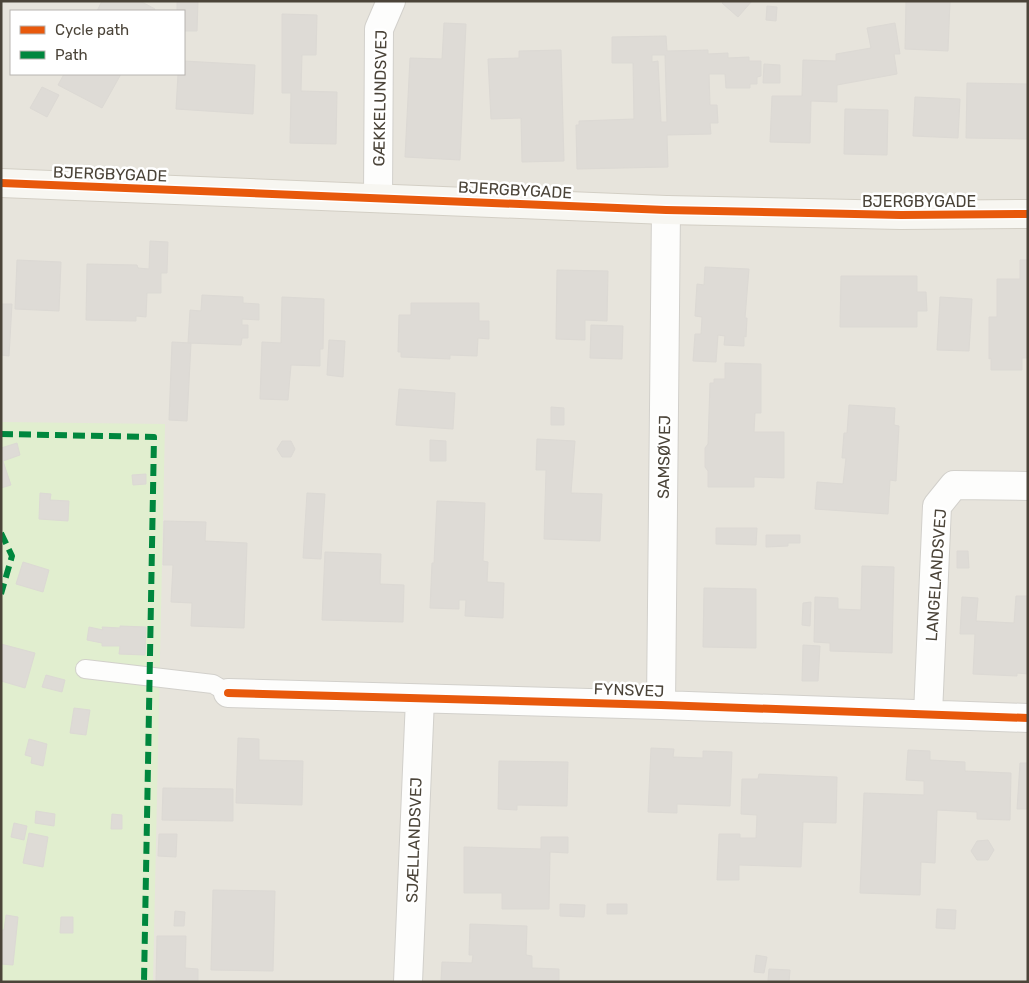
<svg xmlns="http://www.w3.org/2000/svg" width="1029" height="983" font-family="Rubik,sans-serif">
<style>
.residential{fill:#e7e4dc;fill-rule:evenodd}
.green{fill:#e1eecf}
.building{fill:#dedbd6;stroke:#dcd9d4;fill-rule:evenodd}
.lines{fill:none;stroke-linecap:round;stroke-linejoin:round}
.lane-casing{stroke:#d2d0cb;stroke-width:20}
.street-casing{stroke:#d2d0cb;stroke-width:30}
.secondary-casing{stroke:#d3cfc5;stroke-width:30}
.lane{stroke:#fdfdfc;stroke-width:18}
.street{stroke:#fdfdfc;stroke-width:28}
.secondary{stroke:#f7f6f1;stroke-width:28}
.quiet{stroke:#00873e;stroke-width:6;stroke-dasharray:12 6;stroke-linecap:butt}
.cycleway-casing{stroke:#fff;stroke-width:11}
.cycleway{stroke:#e8590c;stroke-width:8}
.labels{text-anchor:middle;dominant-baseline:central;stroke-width:5;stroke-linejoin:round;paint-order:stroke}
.street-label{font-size:16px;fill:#4b4439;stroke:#fff}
</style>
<rect width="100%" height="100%" fill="#f4f2ee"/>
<!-- residential -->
<path class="residential" d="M1 1H1028V982H1ZM11 11H184V74H11Z"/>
<!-- green -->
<path class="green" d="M1 422 165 424 153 982H1Z"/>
<!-- building -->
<path class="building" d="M102 1H140L155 9 154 11H97Z
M177 1H198L197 31H184V11H177Z
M724 1H752L738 17 722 3Z
M906 1H950L948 51 905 49Z
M767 6 777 7 776 21 766 20Z
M282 14 317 15 316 55H302L301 91 337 92 336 144 290 143 291 93H282Z
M444 23 466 24 460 160 405 157 410 58 442 59Z
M895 23 900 54H894L897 74 837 85V102L811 101 810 143 770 142 772 96H802L803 60 836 61V54L871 48 867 28Z
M666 36 667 51 708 50V54L728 53V58L749 57V61H761V76L757 77V84H750V88H726L725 74H709L710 105H717L718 123H710L711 134 667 135 668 167 577 169 576 125H579V121L634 119 633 63H612V37ZM652 55H665L667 122H661L658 61 652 62Z
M561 50 564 161 522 162 521 118 491 119 488 59 519 58V51Z
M184 61 255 65 253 114 176 109 178 74H184Z
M764 64 780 65V83H763Z
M64 74H121L102 108 58 85Z
M967 83 1028 84V139L966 138Z
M42 87 59 95 47 117 30 108Z
M915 97 960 99 958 138 913 136Z
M845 109 888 110 887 155 844 154Z
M150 241 168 242 167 273H161V293H147L146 317 136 316V321L86 320 87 264 137 265 138 268 149 269Z
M17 260 61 262 59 311 15 309Z
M1020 260H1028V358H1022V370H991V358L989 359V317H997V279H1020Z
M705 267 749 269 745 318H747L746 337 744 336V346L724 345 725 336 718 335 716 362 693 361 695 334H701L702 317 695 316 697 284 704 285Z
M557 270 608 271 607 321 585 320V340L556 339Z
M841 276H917V292H926L927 311H917V327H840Z
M202 295 243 297V303L259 304V320L242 319V325H248V338H242L241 345 188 343 190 310 201 311Z
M282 297 324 299 323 349H320V366L291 365 288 400 260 399 262 342 281 343Z
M940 297 972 299 969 351 937 350Z
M411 303H479V321H489V339L478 338 477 356 450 355V359L401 357V352H398L399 315H411Z
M1 304H12L9 356 1 355Z
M591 325 623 326 622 359 590 358Z
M329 340 345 341 343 377 327 375Z
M172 342 191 343 187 421 169 420Z
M725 363 761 364V413H755L754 432H784V478L754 477V487H708V471L705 467V448L708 444 710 383H714V379H725Z
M399 389 455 393 453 429 396 425Z
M849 405 895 408 894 425 899 426 896 481 890 480 888 514 815 509 817 482 843 484 846 458H842L844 433H847Z
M551 407 564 408V425H551Z
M537 439 575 441 571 493 602 494 600 541 544 539 546 470H536Z
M430 440 446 441V461H430Z
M282 441H291L295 449 291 457H282L277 449Z
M17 443 20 455 3 461 11 485 1 488V448Z
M146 474V484L133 485 132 475Z
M40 493 51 494 50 500 69 501 68 521 39 519Z
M307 493 325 494 321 559 303 558Z
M437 501 485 503 483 561 488 562 487 582 504 583 503 618 465 616 466 600H459V609L430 608 432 563H434Z
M164 521 206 522 205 541 247 543 244 628 191 626 192 603 171 602 173 565H163Z
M716 528H757L756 545 716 544Z
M766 535H800V543H788V546L766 547Z
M957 551H968L969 568H957Z
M325 552 381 554 380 584 404 585 403 622 322 620Z
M23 562 49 570 43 592 16 584Z
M862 566 894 567 892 653 830 651V643L814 642 815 597 838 598V609L861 610Z
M704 588 756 589V648L703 647Z
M1016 596H1028V674L1017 673V676L973 674 975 634H960L962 597 978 598 976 621 1014 623Z
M811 602 810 626 802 625 803 603Z
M120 626 146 627 145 655 119 654 120 646H102V643L87 640 89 627 103 630 102 627 120 628Z
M1 644 35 653 25 688 1 681Z
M803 645 820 646 818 681H802Z
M46 675 65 680 62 692 42 687Z
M74 708 90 710 86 735 70 733Z
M238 738 259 739V760L303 761 302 805 236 803Z
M29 739 47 744 43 766 31 763 32 757 25 755Z
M651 748 674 749 673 757 703 758V751L732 752 730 806 677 804V813L648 812Z
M908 750 930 751V760L965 762V771L1011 773 1010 820 977 819V812L937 810 935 863 921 862 920 895 860 893 864 793 924 795V781L906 780Z
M499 761 568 762 567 806 517 805V810L498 809Z
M1020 763H1028V809H1017Z
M759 774 837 777 836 823 803 822 801 867 739 865V880H717L719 834H740V838H756L757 815 741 814 742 779H758Z
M163 788 233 789V821L162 820Z
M36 811 55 814 54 826 35 823Z
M112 814 122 815V829H111Z
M14 823 27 826 24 840 11 837Z
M29 833 48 837 43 867 23 863Z
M159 834H177L176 857 158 856Z
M541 837H568V853L550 852 549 909H502V893H464V847L541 849Z
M988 840 994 850 988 860H977L971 851 977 841Z
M213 890 275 891 273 971 211 970Z
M560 904 585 905 584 917 560 916Z
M607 904H627V914H607Z
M937 909 956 910 955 929 936 928Z
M175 911 185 912 184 926H174Z
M6 915 18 917 13 965 1 964V930H4Z
M61 917H73V933H60Z
M470 924 527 926 526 955 532 956V968L559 969V982H441L442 962 472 963 473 955H469Z
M157 936H186L185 968 198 969V982H156Z
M756 955 767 957 764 973 754 972Z
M769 969 790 970 789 982 768 981Z"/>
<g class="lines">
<!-- lane casing -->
<g class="lane-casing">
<path id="lane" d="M85 669 213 684 228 693"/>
</g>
<!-- street casing -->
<g class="street-casing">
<path id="street" d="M378 197 379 29 391 1
M228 693 661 705 1028 718
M661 705 666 210
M928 714 937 506 954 485 1028 486
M408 982 420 699"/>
</g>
<!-- secondary casing -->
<g class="secondary-casing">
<path id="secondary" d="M1 183 666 210 901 215 1028 214"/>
</g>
<!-- lane -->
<use href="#lane" class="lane"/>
<!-- street -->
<use href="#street" class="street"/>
<!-- secondary -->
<use href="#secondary" class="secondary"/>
<!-- quiet -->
<path class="quiet" d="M1 434 154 437 144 982
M1 533 12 556 1 594"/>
<!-- cycleway casing -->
<g class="cycleway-casing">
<path id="cycleway" d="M1 183 666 210 901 215 1028 214
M228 693 661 705 1028 718"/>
</g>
<!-- cycleway -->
<use href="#cycleway" class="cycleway"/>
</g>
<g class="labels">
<!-- street labels -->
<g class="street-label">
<text transform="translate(380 98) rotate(-89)">GÆKKELUNDSVEJ</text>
<text transform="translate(110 174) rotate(2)">BJERGBYGADE</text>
<text transform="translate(515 190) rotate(3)">BJERGBYGADE</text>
<text x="919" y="201">BJERGBYGADE</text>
<text transform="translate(664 457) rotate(-89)">SAMSØVEJ</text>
<text transform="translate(936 575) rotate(-86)">LANGELANDSVEJ</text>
<text transform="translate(629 690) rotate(2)">FYNSVEJ</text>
<text transform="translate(414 840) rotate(-88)">SJÆLLANDSVEJ</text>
</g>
</g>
<!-- border -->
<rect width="1029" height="983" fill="none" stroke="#4b4439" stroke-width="5"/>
<!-- legend -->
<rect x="10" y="10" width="175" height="65" fill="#ffffff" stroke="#b7b4b0"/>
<rect x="20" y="26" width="25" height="8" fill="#e8590c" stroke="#b7b4b0"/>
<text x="55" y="35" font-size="15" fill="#4b4439">Cycle path</text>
<rect x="20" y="51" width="25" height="8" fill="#00873e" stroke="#b7b4b0"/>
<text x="55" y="60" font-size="15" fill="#4b4439">Path</text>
</svg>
